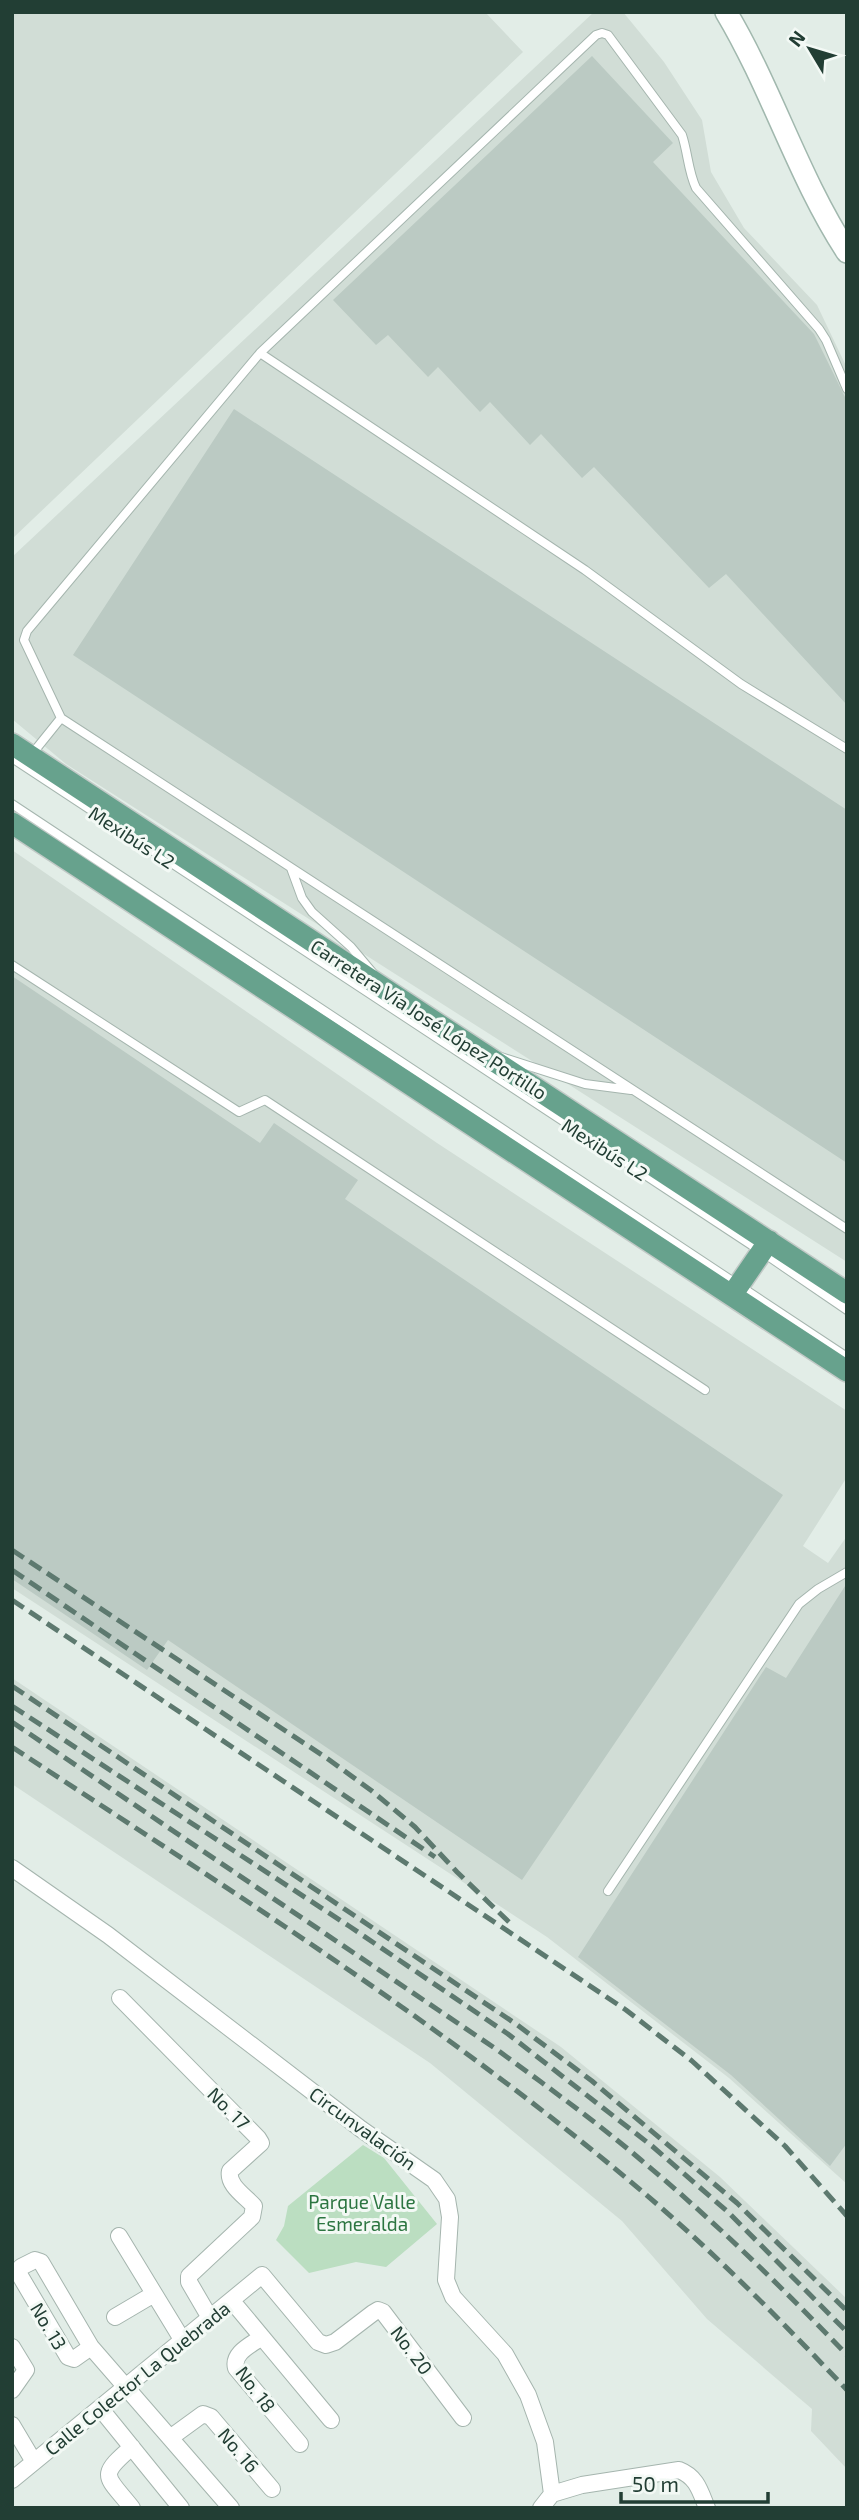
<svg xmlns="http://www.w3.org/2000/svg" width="859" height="2520" font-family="'Exo 2',sans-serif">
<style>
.built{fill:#d1ddd6}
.green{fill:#bbdec1}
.building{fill:#bbcac3}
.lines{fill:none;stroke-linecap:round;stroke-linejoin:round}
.service-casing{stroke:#a5b5ae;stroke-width:10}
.minor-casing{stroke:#a5b5ae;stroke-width:18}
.secondary-casing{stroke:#a1b8ae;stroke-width:24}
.primary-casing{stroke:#c1c9c6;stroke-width:24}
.service{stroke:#fff;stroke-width:8}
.minor{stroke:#fff;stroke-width:16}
.secondary{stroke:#fff;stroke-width:21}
.primary{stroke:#67a28d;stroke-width:21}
.rail{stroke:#5d796f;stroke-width:5;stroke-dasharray:14 7;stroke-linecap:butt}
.labels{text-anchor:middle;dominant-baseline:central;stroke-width:6;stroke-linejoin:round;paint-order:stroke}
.street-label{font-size:19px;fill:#223e34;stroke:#f3f9f5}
.park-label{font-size:19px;fill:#2c7541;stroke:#f3f9f5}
</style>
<rect width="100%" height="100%" fill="#e2ede7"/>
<!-- built -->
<path class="built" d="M12 12H485L523 52 12 539Z
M594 12H623L664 62 702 120 711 172 744 228 817 305 847 368V1262L66 764 12 719V557Z
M12 850 437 1143 847 1411V1477L803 1546 828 1563 847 1536V2184L729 2078 547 1937 12 1588Z
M12 1678 561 2047 720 2177 847 2299V2469L811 2431 812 2409 707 2319 622 2221 430 2063 12 1784Z"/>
<!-- green -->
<path class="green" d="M363 2145 384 2158 437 2224 386 2267 356 2262 309 2273 276 2240 284 2226 288 2206Z"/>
<!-- building -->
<path class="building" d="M592 56 673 143 653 162 814 334 844 395 847 401V705L726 574 709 588 594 467 582 478 541 434 530 445 490 402 480 412 438 367 428 377 388 335 376 345 333 300Z
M234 409 847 810V1163L73 655Z
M12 976 260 1143 274 1123 358 1180 345 1199 783 1495 522 1880 168 1640 147 1670 12 1579Z
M847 1583V2143L830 2166 731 2075 578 1957 766 1667 786 1678Z"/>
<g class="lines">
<!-- service casing -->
<g class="service-casing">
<path id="service" d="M260 353 596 35 602 33 608 35 682 135C688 153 688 171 696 188L819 329 826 340 847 389
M847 749 741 684 585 570 260 353 27 631 24 640 61 718 847 1229
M32 754 61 718
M12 758 762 1252 847 1310
M12 804 847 1357
M291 868 302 898 312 912 351 947 372 972
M12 965 239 1112 265 1100 705 1390
M501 1057 585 1084 631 1090
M608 1891 799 1604 818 1589 847 1572"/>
</g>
<!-- minor casing -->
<g class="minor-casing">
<path id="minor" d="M12 1868 108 1935 361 2129 434 2180 447 2199 450 2217 446 2280 453 2297 505 2354 528 2395 545 2442 552 2494
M120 1998 258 2138 261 2143 230 2171C227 2185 245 2196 254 2206L252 2217 189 2276V2282L210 2318
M119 2236 183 2341
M232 2301 331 2420
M115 2317 154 2294
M262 2337C251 2345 232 2353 236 2368L300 2444
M12 2347 26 2370 12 2390
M91 2347 74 2359 68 2357 19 2274 21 2267 35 2260 41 2262 91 2347 231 2508
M100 2408 181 2508
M12 2425 34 2462
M170 2438 203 2414 211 2417 272 2489
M132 2447C97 2477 106 2475 132 2508
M12 2480 262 2275 318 2342 326 2345 335 2342 373 2313 378 2310 383 2312 463 2418
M541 2508 552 2494 582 2485 679 2470C697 2477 700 2491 707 2508"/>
</g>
<!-- secondary casing -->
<g class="secondary-casing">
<path id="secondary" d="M726 12C772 89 798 177 847 252"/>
</g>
<!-- primary casing -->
<g class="primary-casing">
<path id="primary" d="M12 744 847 1293
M12 823 847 1371
M732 1295 769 1241"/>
</g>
<!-- service -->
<use href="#service" class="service"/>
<!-- minor -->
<use href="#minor" class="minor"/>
<!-- secondary -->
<use href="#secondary" class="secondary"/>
<!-- primary -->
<use href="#primary" class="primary"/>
<!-- rail -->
<path class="rail" d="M12 1550 328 1759 372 1791 415 1827 457 1872 511 1924
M12 1570 435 1857
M12 1600 626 2010 692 2061 785 2146 847 2216
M12 1686 516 2024 592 2081 737 2203 847 2311
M12 1706 349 1926 508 2034 652 2146 728 2212 847 2332
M12 1722 496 2049C545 2085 594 2120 641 2160 713 2220 782 2287 847 2355
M12 1747C220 1884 433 2017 625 2177 704 2242 777 2316 847 2390"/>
</g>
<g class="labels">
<!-- street labels -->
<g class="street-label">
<text transform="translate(132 837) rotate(33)">Mexibús L2</text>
<text transform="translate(429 1019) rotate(33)">Carretera Vía José López Portillo</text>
<text transform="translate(605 1149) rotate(33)">Mexibús L2</text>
<text transform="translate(229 2108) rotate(45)">No. 17</text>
<text transform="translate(363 2128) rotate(36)">Circunvalación</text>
<text transform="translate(49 2326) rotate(59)">No. 13</text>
<text transform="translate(412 2350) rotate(53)">No. 20</text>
<text transform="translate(137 2378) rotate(-39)">Calle Colector La Quebrada</text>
<text transform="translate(256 2389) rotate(53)">No. 18</text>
<text transform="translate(239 2450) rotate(50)">No. 16</text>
</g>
<!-- park labels -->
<g class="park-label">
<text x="362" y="2201">Parque Valle<tspan x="362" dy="22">Esmeralda</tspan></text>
</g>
</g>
<!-- border -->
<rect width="859" height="2520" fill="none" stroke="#223e34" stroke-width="28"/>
<!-- north arrow -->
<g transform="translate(810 49) rotate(308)" stroke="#f3f9f5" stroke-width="5" paint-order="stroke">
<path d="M0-5L12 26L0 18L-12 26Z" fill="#223e34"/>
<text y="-10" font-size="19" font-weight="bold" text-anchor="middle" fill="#223e34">N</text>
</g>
<!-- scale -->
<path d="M621 2492v10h147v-10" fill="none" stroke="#223e34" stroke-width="3.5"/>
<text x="632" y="2492" font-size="21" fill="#223e34" stroke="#f3f9f5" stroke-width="5" paint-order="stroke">50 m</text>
</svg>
